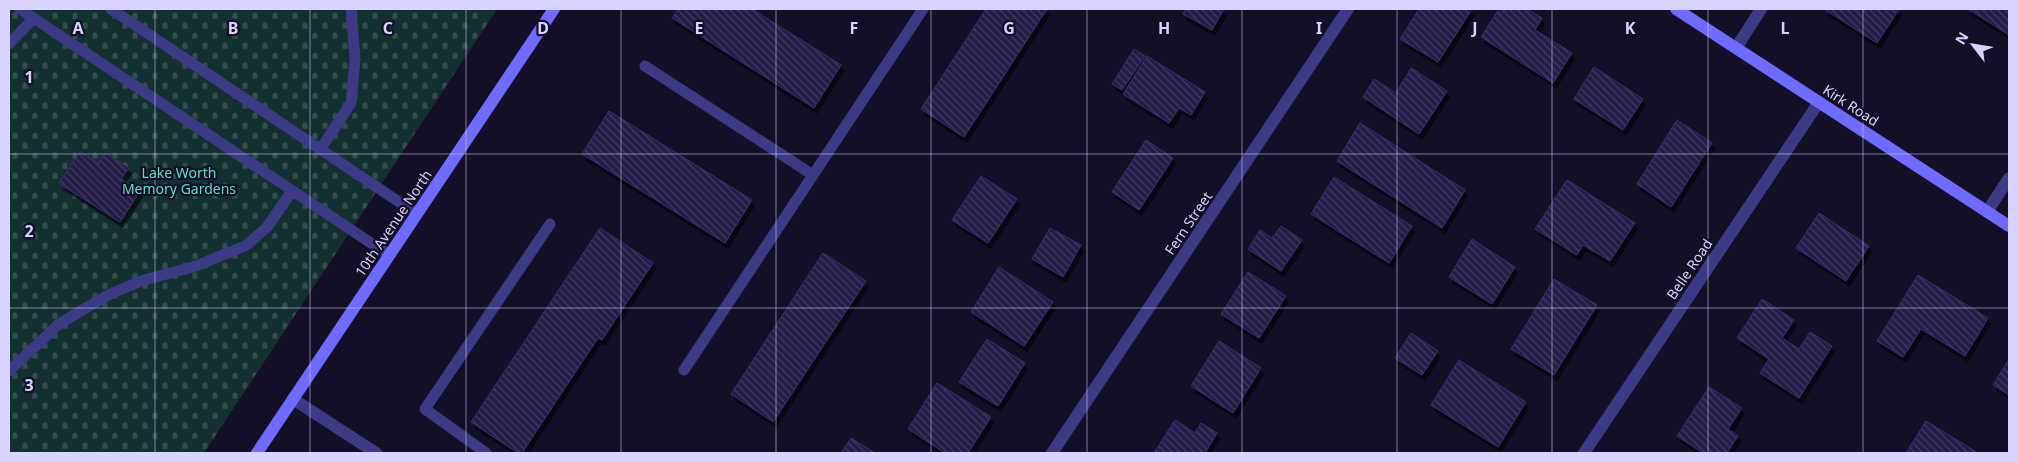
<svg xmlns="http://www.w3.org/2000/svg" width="2018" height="462" font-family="'Noto Sans',sans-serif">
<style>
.cemetery{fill:url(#cemetery-stones)}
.building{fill:url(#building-back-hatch);stroke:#3b2d73;filter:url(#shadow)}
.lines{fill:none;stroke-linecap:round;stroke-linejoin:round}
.lane{stroke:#3d3a85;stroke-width:11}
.street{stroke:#3d3a85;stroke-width:12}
.secondary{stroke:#6f6bff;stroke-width:12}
.grid{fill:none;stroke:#d9d4ff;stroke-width:1;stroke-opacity:0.55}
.labels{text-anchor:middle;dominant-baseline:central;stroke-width:4.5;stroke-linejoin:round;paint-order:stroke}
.street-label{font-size:14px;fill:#d9d4ff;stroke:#130f26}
.park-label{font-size:14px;fill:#5fe0c0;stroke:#130f26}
.grid-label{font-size:16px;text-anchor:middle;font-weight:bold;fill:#d9d4ff;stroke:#130f26;stroke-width:4.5;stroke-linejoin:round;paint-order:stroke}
</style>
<defs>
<pattern id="cemetery-stones" width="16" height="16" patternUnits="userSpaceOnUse" patternTransform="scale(1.25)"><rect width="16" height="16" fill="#12302f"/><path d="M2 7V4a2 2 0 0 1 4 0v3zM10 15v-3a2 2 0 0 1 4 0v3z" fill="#344d4e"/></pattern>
<pattern id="building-back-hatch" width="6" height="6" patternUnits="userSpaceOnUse" patternTransform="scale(1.25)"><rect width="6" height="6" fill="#241b47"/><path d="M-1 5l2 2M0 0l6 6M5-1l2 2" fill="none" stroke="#433b63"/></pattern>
<filter id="shadow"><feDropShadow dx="3" dy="5.5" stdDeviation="0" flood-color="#0009"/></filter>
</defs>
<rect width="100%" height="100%" fill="#130f26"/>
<!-- cemetery -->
<path class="cemetery" d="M9 9H497L204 453H9Z"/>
<!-- building -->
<path class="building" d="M678 9H752L841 65 814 108 672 18Z
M986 9H1047L964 137 921 109Z
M1186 9H1224L1212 30 1183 14Z
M1419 9H1472L1438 62 1400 39Z
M1499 9H1527L1542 18 1535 30 1572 53 1553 83 1481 37Z
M1824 9H1899L1877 43Z
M1968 9H2009V35Z
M1134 49 1145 56 1122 90 1112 84Z
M1147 56 1205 92 1191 115 1179 108 1169 123 1123 94Z
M1594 67 1643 99 1623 130 1574 99Z
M1411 68 1447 91 1419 134 1363 97 1374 79 1396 93Z
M609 111 752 200 725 243 582 154Z
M1677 120 1712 143 1671 207 1637 184Z
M1360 123 1465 190 1442 228 1337 161Z
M1146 140 1173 158 1139 210 1112 192Z
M80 152 98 164 105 153 129 168 121 179 140 191 120 222 59 183Z
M981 176 1017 199 988 243 952 220Z
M1334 177 1412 226 1389 263 1311 214Z
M1567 180 1635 223 1610 261 1583 245 1577 255 1535 229Z
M1819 213 1869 246 1846 281 1796 248Z
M1281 226 1302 240 1281 271 1248 249 1260 230 1272 238Z
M600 228 653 263 602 340 598 338 522 453H518L471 422Z
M1050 228 1081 245 1063 277 1032 259Z
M1472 239 1515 267 1492 304 1449 277Z
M823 253 866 281 773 422 731 394Z
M999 267 1053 302 1024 346 971 312Z
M1248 272 1286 296 1259 338 1221 314Z
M1918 275 1988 318 1965 356 1921 329 1903 357 1877 341Z
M1554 279 1597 305 1554 375 1511 349Z
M1762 299 1794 320 1782 338 1799 349 1810 332 1832 346 1799 398 1760 373 1769 359 1737 338Z
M1411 333 1438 351 1422 375 1395 358Z
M987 339 1025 363 998 406 959 382Z
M1219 341 1261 368 1233 413 1191 386Z
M2009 359V395L1993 385Z
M1459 360 1526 402 1498 447 1431 405Z
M937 383 991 417 968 453H945L908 429Z
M1709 387 1742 408 1728 429 1738 436 1727 453H1703L1677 436Z
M1175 420 1195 433 1201 423 1217 433 1205 453H1154Z
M1926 421 1978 453H1906Z
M851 438 875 453H841Z"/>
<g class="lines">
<!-- lane -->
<path class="lane" d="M20 9 389 255
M111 9 417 214
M9 44 34 18
M645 66 813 175
M320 150 351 103 355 59 351 9
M684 370 923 9
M9 371 59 324 108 295 141 281 196 266 247 245 267 227 292 191
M486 453 425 409 550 224"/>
<!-- street -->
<path class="street" d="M1736 48 1761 9
M1987 212 2009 178
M293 399 376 453
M1052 453 1348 9
M1584 453 1819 102"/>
<!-- secondary -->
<path class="secondary" d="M1676 9 2009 226
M257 453 554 9"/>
</g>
<!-- grid -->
<path class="grid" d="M155 9V453M310 9V453M466 9V453M621 9V453M776 9V453M931 9V453M1087 9V453M1242 9V453M1397 9V453M1552 9V453M1708 9V453M1863 9V453M9 154H2009M9 308H2009"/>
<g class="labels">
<!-- street labels -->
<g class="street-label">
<text transform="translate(1851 105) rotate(33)">Kirk Road</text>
<text transform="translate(393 223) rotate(-56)">10th Avenue North</text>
<text transform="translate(1188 223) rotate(-56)">Fern Street</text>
<text transform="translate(1689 269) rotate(-56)">Belle Road</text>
</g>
<!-- park labels -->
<g class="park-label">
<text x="179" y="172">Lake Worth<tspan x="179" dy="16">Memory Gardens</tspan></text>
</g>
</g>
<g class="grid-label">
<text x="78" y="34">A</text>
<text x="233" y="34">B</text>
<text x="388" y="34">C</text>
<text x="543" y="34">D</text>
<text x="699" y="34">E</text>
<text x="854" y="34">F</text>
<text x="1009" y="34">G</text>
<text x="1164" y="34">H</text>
<text x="1319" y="34">I</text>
<text x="1475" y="34">J</text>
<text x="1630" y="34">K</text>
<text x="1785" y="34">L</text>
<text x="29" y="83">1</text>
<text x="29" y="237">2</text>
<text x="29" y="391">3</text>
</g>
<!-- border -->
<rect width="2018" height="462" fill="none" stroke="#d9d4ff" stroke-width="20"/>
<!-- north arrow -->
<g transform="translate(1973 45) rotate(301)" stroke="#130f26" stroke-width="4" paint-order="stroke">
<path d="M0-4L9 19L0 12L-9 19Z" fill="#d9d4ff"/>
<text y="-8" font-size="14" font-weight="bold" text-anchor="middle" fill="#d9d4ff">N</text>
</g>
</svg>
